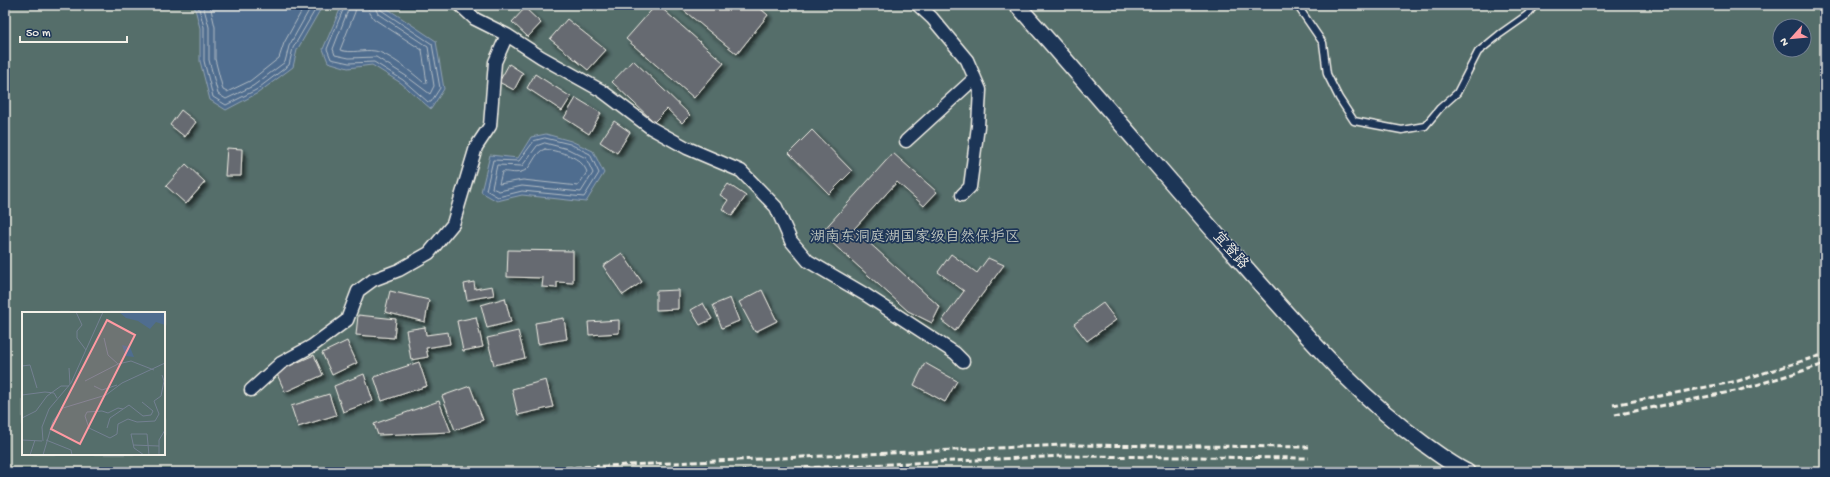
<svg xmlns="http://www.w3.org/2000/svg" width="1830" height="477" font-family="'Gochi Hand','LXGW WenKai TC',sans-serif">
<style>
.green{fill:#556e6b;stroke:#a4b0aa;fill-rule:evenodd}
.water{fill:#4f6d8f;stroke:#91a2b3}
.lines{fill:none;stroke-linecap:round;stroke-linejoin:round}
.shore{stroke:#b2bcc4;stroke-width:1}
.building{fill:#666b71;stroke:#f4f1e8;filter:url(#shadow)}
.service-casing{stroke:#f4f1e8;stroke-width:9}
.minor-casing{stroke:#f4f1e8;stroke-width:15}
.tertiary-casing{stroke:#f4f1e8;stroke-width:18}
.service{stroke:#1d3557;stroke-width:6}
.minor{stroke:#1d3557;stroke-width:12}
.tertiary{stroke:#1d3557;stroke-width:15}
.rail{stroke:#f4f1e8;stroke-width:3;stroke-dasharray:6 3;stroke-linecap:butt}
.labels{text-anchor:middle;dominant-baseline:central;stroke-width:3.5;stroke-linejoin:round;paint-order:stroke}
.park-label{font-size:15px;fill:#bcc3bc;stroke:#1d3557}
.street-label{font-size:15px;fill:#f4f1e8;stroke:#1d3557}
.inset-road{fill:none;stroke:#738091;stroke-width:1}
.view{fill:#ff9aa2;fill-opacity:0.15;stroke:#ff9aa2;stroke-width:2}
.inset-edge{fill:none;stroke:#f4f1e8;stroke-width:2}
</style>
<defs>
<filter id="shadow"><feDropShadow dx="3.5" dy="3.5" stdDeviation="2" flood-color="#0009"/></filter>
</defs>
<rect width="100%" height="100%" fill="#1d3557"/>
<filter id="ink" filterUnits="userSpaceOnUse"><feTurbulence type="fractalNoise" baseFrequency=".025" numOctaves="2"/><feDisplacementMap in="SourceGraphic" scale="8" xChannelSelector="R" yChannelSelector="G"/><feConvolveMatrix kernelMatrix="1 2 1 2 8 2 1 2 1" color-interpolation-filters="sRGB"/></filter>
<g filter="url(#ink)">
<!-- green -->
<path class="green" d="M5 5H1825V472H5ZM1780 26H1804V50H1780ZM23 313H164V454H23Z"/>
<!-- water -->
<path class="water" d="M194 5H323L297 50 293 67 258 93 226 110 210 100 200 61V28Z
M342 5H378L385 7 436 41 444 89 431 109 401 83 372 65 348 68 328 62 323 49Z
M546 134 571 141 593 151 604 173 586 202 522 195 497 201 481 192 490 155 518 158 531 137Z"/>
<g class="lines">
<!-- shore -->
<path class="shore" d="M198 5 204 27V61L213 97 226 105 256 90 289 65 293 48 318 5
M203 5 209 27V60L218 94 226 99 253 86 285 62 289 46 312 5
M210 5 215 27V59L223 90 227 92 250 81 279 58 284 43 305 5
M345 5 327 49 331 59 349 63 374 62 403 80 428 102H431L440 88 432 44 381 10 379 5
M350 5 333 49 335 55 349 58 376 57 406 76 430 94 434 86 428 47 378 14 374 5
M356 5 355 12 340 50C352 54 363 49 375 51 388 53 414 74 424 83H427L422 50 374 19 370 13 368 5
M545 138 570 144 590 154 599 173 584 197 522 191 498 197 486 190 493 160 519 161 534 141Z
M545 143 568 149 586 158 593 173 581 192 522 186 499 191 492 188 497 165 522 166 537 146Z
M545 149C561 152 581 156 587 172L578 186 523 180 499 184 502 172C508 171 514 174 521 172 533 170 533 152 545 149Z"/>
</g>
<!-- building -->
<path class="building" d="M656 5H658L724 63 694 98 626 39Z
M677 5H756L768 15 737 54Z
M525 8 541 23 528 37 512 22Z
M567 19 606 50 588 70 550 39Z
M633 60 690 115 682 123 667 109 654 122 612 82Z
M509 64 523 73 514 90 499 82Z
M535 74 571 97 562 111 527 88Z
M576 98 601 113 589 134 564 118Z
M181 110 196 122 185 137 170 125Z
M614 121 630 132 617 153 600 142Z
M812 130 852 171 829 194 789 153Z
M227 148 242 149 241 176H225Z
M893 153 937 192 924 206 897 182 854 229 940 307 932 323 908 311 821 233Z
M186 164 205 182 186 204 166 186Z
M728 184 746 196 732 216 722 209 728 200 720 195Z
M508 250 573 251V283L557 282V288L542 287 543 278 507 277Z
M622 253 642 282 623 295 603 266Z
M951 254 977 273 988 258 1004 265 955 331 942 321 964 291 938 272Z
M474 282 475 289 492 286 494 295 467 300 464 284Z
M678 290V309L656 310V291Z
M762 290 777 321 755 332 739 302Z
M390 291 429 300 425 322 385 312Z
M505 298 511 322 487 328 481 305Z
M730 298 739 321 722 328 713 305Z
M703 303 712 319 700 325 691 310Z
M1103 303 1116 320 1087 341 1074 324Z
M358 315 396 319 394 338 356 335Z
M476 317 483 347 463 351 457 321Z
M564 318 567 339 538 344 535 323Z
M619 320V333L589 335 588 322Z
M425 327 426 335 448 332 450 344 426 348 428 357 411 360 406 330Z
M518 331 525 358 494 365 487 338Z
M347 341 357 363 332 375 322 353Z
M314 355 323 375 285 392 276 372Z
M419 362 427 386 382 401 374 377Z
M925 363 957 381 945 402 914 385Z
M364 374 373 401 343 412 334 386Z
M546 380 553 407 518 415 512 389Z
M470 386 483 420 455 430 442 396Z
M329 394 336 415 298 427 291 406Z
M439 401 451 432 378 435 374 424Z"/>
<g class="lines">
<!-- service casing -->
<g class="service-casing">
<path id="service" d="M1297 5 1323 43 1327 74 1339 98 1354 121 1402 130 1425 126 1440 108 1457 93 1478 52 1500 34 1527 15 1535 5"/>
</g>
<!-- minor casing -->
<g class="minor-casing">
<path id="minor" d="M918 5 932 18 967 60 980 90 978 126 970 187 962 195
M507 35 541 57 602 91 651 128 687 148 741 171 776 207 791 241 808 261 866 295 955 353 963 361
M906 141 975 78
M251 390 281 363 312 346 347 320 358 291 373 280 399 270 429 253 453 224 476 147 490 126 495 62 507 35 475 19 460 5"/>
</g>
<!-- tertiary casing -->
<g class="tertiary-casing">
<path id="tertiary" d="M1017 5C1103 101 1185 200 1271 296 1318 349 1366 402 1424 444 1438 454 1452 465 1467 472"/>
</g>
<!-- service -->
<use href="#service" class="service"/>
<!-- minor -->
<use href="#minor" class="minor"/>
<!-- tertiary -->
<use href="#tertiary" class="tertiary"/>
<!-- rail -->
<path class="rail" d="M1613 405 1738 381 1825 354
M1615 415 1740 390 1825 364
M476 472 1064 445 1309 447
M715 472 1064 456 1309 458"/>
</g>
</g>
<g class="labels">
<!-- park labels -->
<g class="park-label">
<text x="915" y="238">湖南东洞庭湖国家级自然保护区</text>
</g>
<!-- street labels -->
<g class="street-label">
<text transform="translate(1230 251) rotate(48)">宜登路</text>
</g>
</g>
<!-- overview -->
<g transform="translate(22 312)">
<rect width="143" height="143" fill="#1d3557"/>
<path d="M0 0H143V143H0Z" fill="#556e6b"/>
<path d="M97 0H143V13L134 10 128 17 116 9 104 6ZM100 33 108 35 112 45 104 44Z" fill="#4f6d8f"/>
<path class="inset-road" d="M54 0 60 13 55 19V26L64 38M82 26 86 43 96 52 109 49 132 58M0 54 8 53 15 76M47 56 48 72M63 69 96 52M72 74 80 78 95 73M0 83 23 80 32 81 35 86M101 97 96 96 86 101 80 99 65 100 63 104 67 116 88 126 95 122 96 112 106 107 115 110 133 109 137 102 132 89 139 84 142 69 140 63M0 106 14 99 25 84 39 74H47M85 116 88 106 107 93 121 104 129 103 131 99 120 90M0 128 20 129M24 128 49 138 50 143M21 129 20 115 27 97 49 71 81 0M111 133 137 134M8 143 13 128M21 143 31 109 41 96 84 83 100 71 143 51M122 143 112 136 109 122H125L127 143M137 143V128L143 118"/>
<path class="view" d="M85 8 113 23 58 132 29 117Z"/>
<rect width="143" height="143" class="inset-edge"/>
</g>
<!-- margin -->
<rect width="1830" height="477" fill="none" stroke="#1d3557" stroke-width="20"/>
<rect x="10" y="10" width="1810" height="457" fill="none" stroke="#f4f1e8" stroke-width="1.5" filter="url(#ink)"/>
<!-- north arrow -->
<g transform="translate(1792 38) rotate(243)"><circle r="19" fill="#1d3557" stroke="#738091"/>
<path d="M0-3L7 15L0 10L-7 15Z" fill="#ff9aa2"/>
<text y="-6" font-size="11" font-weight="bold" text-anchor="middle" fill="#f4f1e8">N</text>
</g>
<!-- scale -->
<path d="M20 36v6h107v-6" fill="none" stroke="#f4f1e8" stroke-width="2"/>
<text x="26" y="36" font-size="12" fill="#f4f1e8" stroke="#1d3557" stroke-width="3" paint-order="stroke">50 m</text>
</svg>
